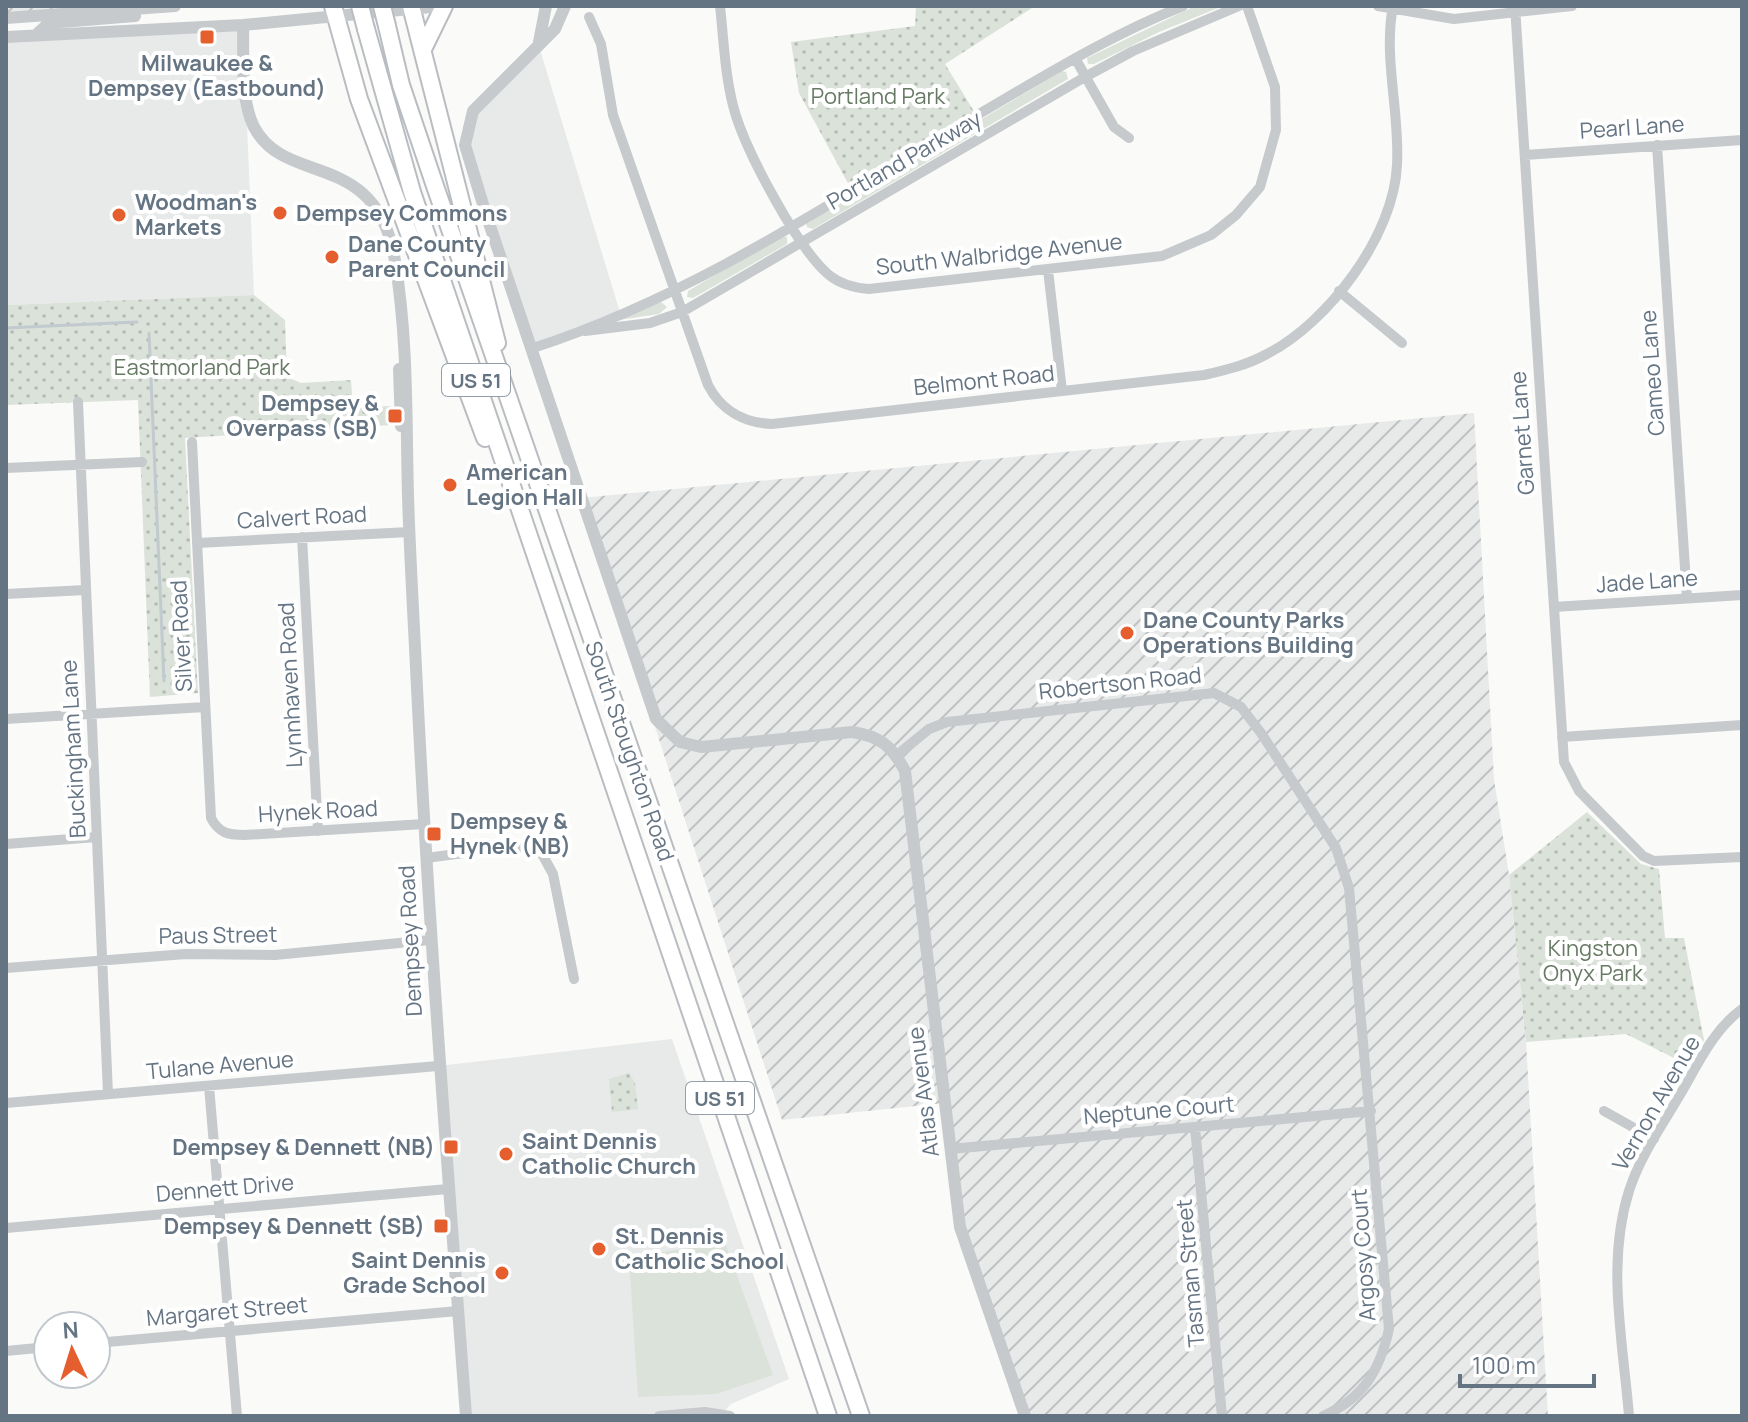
<svg xmlns="http://www.w3.org/2000/svg" width="1748" height="1422" font-family="Manrope,sans-serif">
<style>
.built{fill:#e8e9e9}
.industrial{fill:url(#industrial-furrows)}
.green{fill:#dbe2d9}
.park{fill:url(#park-dots)}
.lines{fill:none;stroke-linecap:round;stroke-linejoin:round}
.stream{stroke:#c1cacf;stroke-width:3}
.primary-casing{stroke:#b9bdc1;stroke-width:20}
.minor{stroke:#c6cacd;stroke-width:10}
.tertiary{stroke:#c6cacd;stroke-width:12}
.primary{stroke:#fff;stroke-width:16}
.primary-bridge-casing{stroke:#b9bdc1;stroke-width:20;stroke-linecap:butt}
.primary-bridge{stroke:#fff;stroke-width:16}
.poi-dot{fill:#e45f2d;stroke:#fff;stroke-width:3}
.labels{text-anchor:middle;dominant-baseline:central;stroke-width:8;stroke-linejoin:round;paint-order:stroke}
.shield{fill:#fff;stroke:#939ea8;stroke-width:2}
.shield-label{font-size:20px;font-weight:bold;fill:#657483}
.poi-label{font-size:22px;font-weight:bold;fill:#657483;stroke:#fff;text-anchor:start}
.park-label{font-size:22px;fill:#677a64;stroke:#fff}
.street-label{font-size:22px;fill:#657483;stroke:#fff}
</style>
<defs>
<pattern id="industrial-furrows" width="10" height="10" patternUnits="userSpaceOnUse" patternTransform="scale(2)"><rect width="10" height="10" fill="#e8e9e9"/><path d="M-1 1l2-2M0 10L10 0M9 11l2-2" fill="none" stroke="#c0c1c2"/></pattern>
<pattern id="park-dots" width="8" height="8" patternUnits="userSpaceOnUse" patternTransform="scale(2)"><rect width="8" height="8" fill="#dbe2d9"/><path d="M2 2h.1M6 6h.1" fill="none" stroke="#b5bcb5" stroke-width="1.8" stroke-linecap="round"/></pattern>
</defs>
<rect width="100%" height="100%" fill="#fafaf8"/>
<!-- built -->
<path class="built" d="M243 25 254 295 6 305V37Z
M538 43 622 319 533 348 465 145 468 125Z
M672 1039 789 1379 731 1404 723 1413 466 1416 438 1066Z"/>
<!-- industrial -->
<path class="industrial" d="M6 6H175L6 18Z
M1474 413 1494 779 1509 875 1526 1042 1548 1416H1025L962 1232 944 1103 782 1120 581 498Z"/>
<!-- green -->
<path class="green" d="M1195 6H1223L1159 32 1094 64H1088L1087 58Z
M1062 71 1066 72 1068 79 813 229 807 227 806 224Z
M781 236 787 237V244L693 298 687 297 688 291Z
M661 302 667 307 659 314 612 321Z
M725 1243 773 1375 716 1394 638 1397 629 1257Z"/>
<!-- park -->
<path class="park" d="M916 6H1035L945 64 975 113 850 187 799 93 791 42 915 26Z
M254 295 285 320 287 377 301 383 351 380 353 408 391 406 392 425 185 438 198 693 150 697 138 400 6 405V305Z
M1587 812 1641 864 1659 869 1665 938H1684L1704 1040 1688 1065 1626 1034 1526 1042 1509 875Z
M629 1073 635 1083 638 1109 612 1112 609 1079Z"/>
<g class="lines">
<!-- stream -->
<path class="stream" d="M6 328 137 322
M149 333 164 681"/>
<!-- primary casing -->
<g class="primary-casing">
<path id="primary" d="M333 6 359 99 485 438
M411 6 497 343
M387 26 401 85 434 183 861 1416
M366 29 412 192 828 1416
M424 47 444 6"/>
</g>
<!-- minor -->
<path class="minor" d="M720 6C724 42 725 81 736 116 749 156 798 249 829 275 840 284 856 288 869 289L1162 256 1211 235 1236 215 1260 187 1276 130 1275 87 1247 6
M1378 6 1454 19 1572 6
M1515 6 1564 762 1579 791 1643 856 1654 861 1742 857
M589 17 601 44 613 115 708 385C721 410 744 423 772 424L1204 375C1226 370 1247 365 1267 354 1329 322 1394 235 1397 165 1400 112 1383 58 1393 6
M1075 58 1114 127 1129 138
M1657 145 1687 598
M1525 155 1742 140
M1048 270 1062 391
M1339 291 1402 343
M585 331 650 323 682 312 1085 77 1133 51 1239 6
M533 348C696 295 838 198 984 111 1049 73 1113 34 1183 6
M78 402 108 1094
M192 442 211 818C219 833 228 835 244 835L424 824
M6 468 142 462
M302 537 318 831
M197 543 409 532
M6 594 86 590
M1554 607 1742 595
M6 719 205 707
M1562 737 1742 725
M897 755 929 729 947 722 1214 693 1241 707 1261 733 1336 848 1349 888 1389 1329C1380 1370 1363 1399 1323 1416
M6 844 97 837
M426 858 517 846 542 854 553 874 574 979
M6 968 186 954 275 955 430 940
M209 1086 237 1416
M6 1103 438 1066
M1604 1111 1654 1139
M1195 1127 1222 1416
M950 1149 1371 1111
M6 1228 448 1189
M96 1343 458 1311
M6 1351 48 1347
M659 1416 705 1412 730 1416
M1629 1416C1623 1341 1606 1264 1629 1191 1640 1156 1663 1124 1681 1093 1698 1064 1714 1029 1742 1009"/>
<!-- tertiary -->
<path class="tertiary" d="M565 6 555 29 473 111 465 145 485 211 656 719 680 742 701 747 852 732C880 736 892 746 905 771L960 1227 1025 1416
M6 18 175 6
M243 25C244 56 240 99 254 127 286 188 377 147 395 261 408 339 406 418 408 496 410 560 414 624 417 688 429 931 448 1173 466 1416
M36 35 49 23 135 16
M6 37 243 25 441 6
M539 42 546 6
M399 369 401 426"/>
<!-- primary -->
<use href="#primary" class="primary"/>
<!-- primary-bridge casing -->
<g class="primary-bridge-casing">
<path id="primary-bridge" d="M360 6 366 29
M382 6 387 26"/>
</g>
<!-- primary-bridge -->
<use href="#primary-bridge" class="primary-bridge"/>
</g>
<!-- markers -->
<g class="poi-dot">
<rect x="199" y="29" width="16" height="16" rx="4"/>
<circle cx="280" cy="213" r="8"/>
<circle cx="119" cy="215" r="8"/>
<circle cx="332" cy="257" r="8"/>
<rect x="387" y="408" width="16" height="16" rx="4"/>
<circle cx="450" cy="485" r="8"/>
<circle cx="1127" cy="633" r="8"/>
<rect x="426" y="826" width="16" height="16" rx="4"/>
<rect x="443" y="1139" width="16" height="16" rx="4"/>
<circle cx="506" cy="1154" r="8"/>
<rect x="433" y="1218" width="16" height="16" rx="4"/>
<circle cx="599" cy="1249" r="8"/>
<circle cx="502" cy="1273" r="8"/>
</g>
<g class="labels">
<!-- shield labels -->
<g class="shield">
<rect x="442" y="364" width="68" height="32" rx="6"/>
<rect x="686" y="1082" width="68" height="32" rx="6"/>
</g>
<g class="shield-label">
<text x="476" y="380">US 51</text>
<text x="720" y="1098">US 51</text>
</g>
<!-- poi labels -->
<g class="poi-label">
<text x="207" y="63" text-anchor="middle">Milwaukee &amp;<tspan x="207" dy="25">Dempsey (Eastbound)</tspan></text>
<text x="135" y="202">Woodman's<tspan x="135" dy="25">Markets</tspan></text>
<text x="296" y="213">Dempsey Commons</text>
<text x="348" y="244">Dane County<tspan x="348" dy="25">Parent Council</tspan></text>
<text x="379" y="403" text-anchor="end">Dempsey &amp;<tspan x="379" dy="25">Overpass (SB)</tspan></text>
<text x="466" y="472">American<tspan x="466" dy="25">Legion Hall</tspan></text>
<text x="1143" y="620">Dane County Parks<tspan x="1143" dy="25">Operations Building</tspan></text>
<text x="450" y="821">Dempsey &amp;<tspan x="450" dy="25">Hynek (NB)</tspan></text>
<text x="522" y="1141">Saint Dennis<tspan x="522" dy="25">Catholic Church</tspan></text>
<text x="435" y="1147" text-anchor="end">Dempsey &amp; Dennett (NB)</text>
<text x="425" y="1226" text-anchor="end">Dempsey &amp; Dennett (SB)</text>
<text x="615" y="1236">St. Dennis<tspan x="615" dy="25">Catholic School</tspan></text>
<text x="486" y="1260" text-anchor="end">Saint Dennis<tspan x="486" dy="25">Grade School</tspan></text>
</g>
<!-- park labels -->
<g class="park-label">
<text x="878" y="96">Portland Park</text>
<text x="202" y="367">Eastmorland Park</text>
<text x="1593" y="948">Kingston<tspan x="1593" dy="25">Onyx Park</tspan></text>
</g>
<!-- street labels -->
<g class="street-label">
<text transform="translate(1632 127) rotate(-4)">Pearl Lane</text>
<text transform="translate(904 160) rotate(-30)">Portland Parkway</text>
<text transform="translate(999 254) rotate(-6)">South Walbridge Avenue</text>
<text transform="translate(1652 373) rotate(-94)">Cameo Lane</text>
<text transform="translate(984 380) rotate(-6)">Belmont Road</text>
<text transform="translate(1522 433) rotate(-94)">Garnet Lane</text>
<text transform="translate(302 517) rotate(-3)">Calvert Road</text>
<text transform="translate(1647 581) rotate(-4)">Jade Lane</text>
<text transform="translate(181 636) rotate(-93)">Silver Road</text>
<text transform="translate(1120 683) rotate(-6)">Robertson Road</text>
<text transform="translate(290 685) rotate(-93)">Lynnhaven Road</text>
<text transform="translate(73 749) rotate(-93)">Buckingham Lane</text>
<text transform="translate(630 751) rotate(71)">South Stoughton Road</text>
<text transform="translate(318 811) rotate(-3)">Hynek Road</text>
<text transform="translate(218 935) rotate(-1)">Paus Street</text>
<text transform="translate(410 941) rotate(-93)">Dempsey Road</text>
<text transform="translate(220 1065) rotate(-5)">Tulane Avenue</text>
<text transform="translate(923 1092) rotate(-97)">Atlas Avenue</text>
<text transform="translate(1656 1103) rotate(-60)">Vernon Avenue</text>
<text transform="translate(1159 1110) rotate(-5)">Neptune Court</text>
<text transform="translate(225 1188) rotate(-5)">Dennett Drive</text>
<text transform="translate(1363 1255) rotate(-94)">Argosy Court</text>
<text transform="translate(1190 1273) rotate(-95)">Tasman Street</text>
<text transform="translate(227 1311) rotate(-5)">Margaret Street</text>
</g>
</g>
<!-- border -->
<rect width="1748" height="1422" fill="none" stroke="#657483" stroke-width="16"/>
<!-- north arrow -->
<g transform="translate(72 1350) rotate(356)"><circle r="38" fill="#ffffff" stroke="#c1c7cd" stroke-width="2"/>
<path d="M0-6L14 30L0 20L-14 30Z" fill="#e45f2d"/>
<text y="-12" font-size="22" font-weight="bold" text-anchor="middle" fill="#657483">N</text>
</g>
<!-- scale -->
<path d="M1460 1374v12h134v-12" fill="none" stroke="#657483" stroke-width="4"/>
<text x="1472" y="1374" font-size="24" fill="#657483" stroke="#ffffff" stroke-width="6" paint-order="stroke">100 m</text>
</svg>
